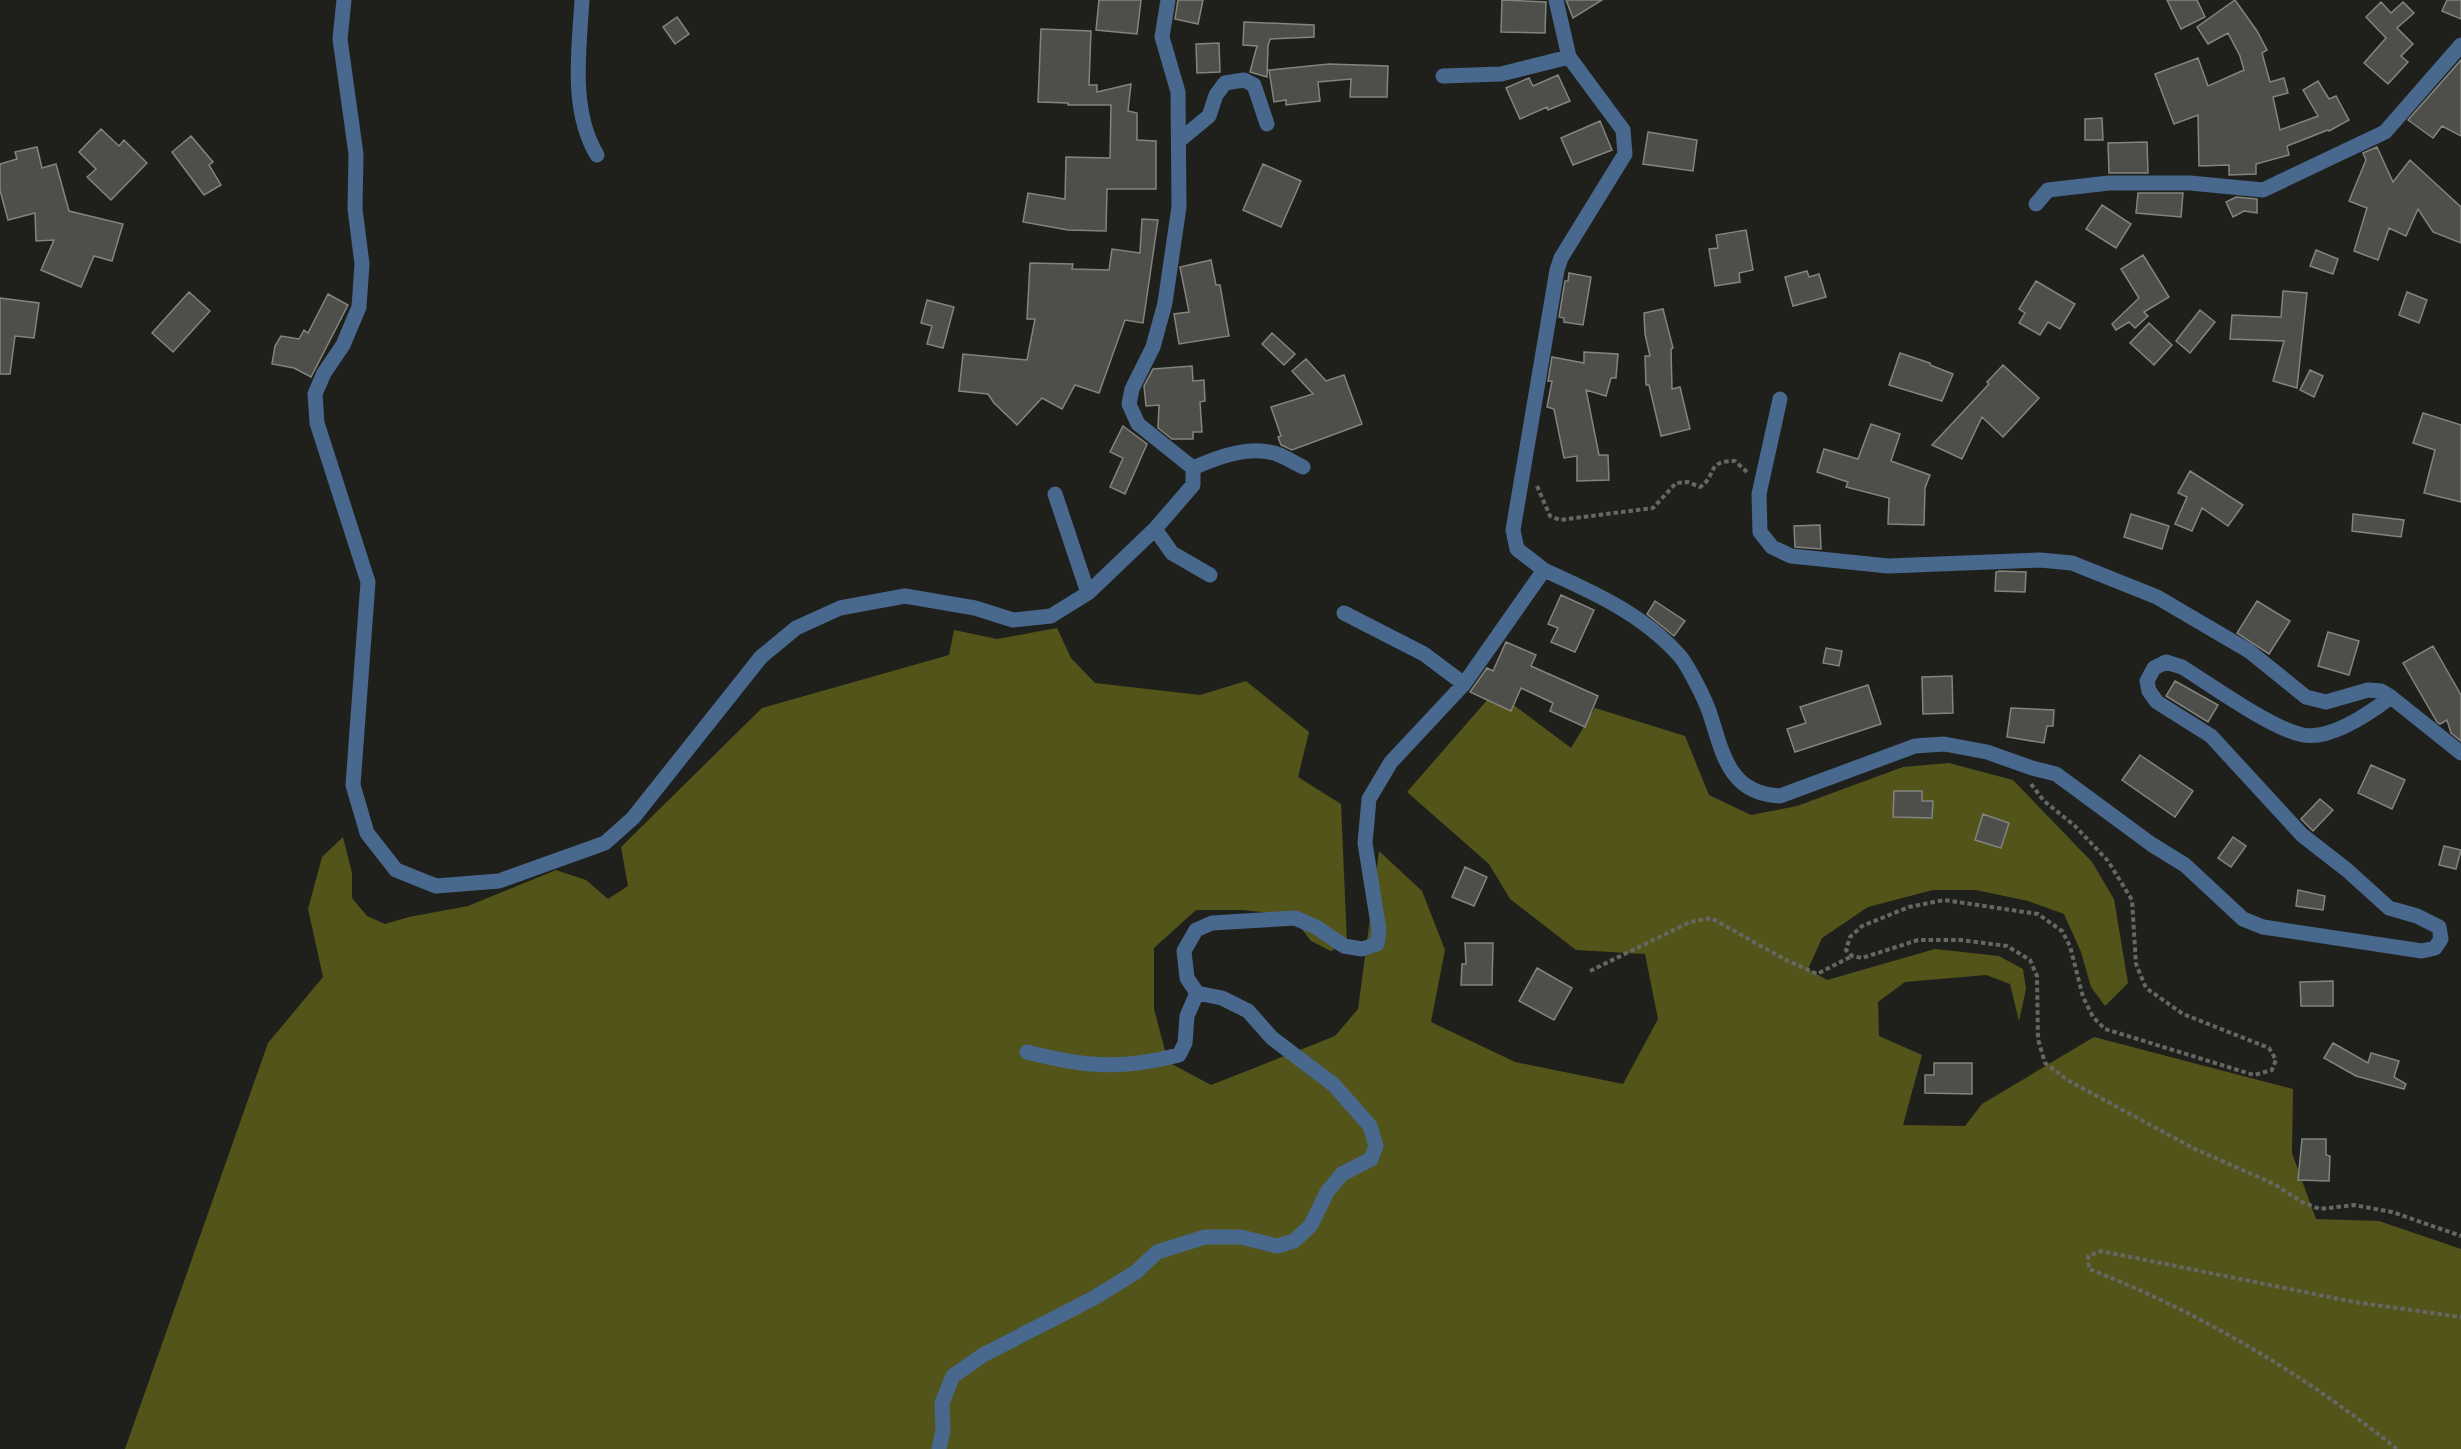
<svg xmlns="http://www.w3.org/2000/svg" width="2461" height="1449" font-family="Merriweather,serif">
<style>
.forest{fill:#525419}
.building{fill:#4e4f4a;stroke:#84847f;stroke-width:1.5}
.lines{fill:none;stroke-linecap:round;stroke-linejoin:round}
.path{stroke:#666763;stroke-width:4;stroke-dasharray:4.5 3;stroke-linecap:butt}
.street{stroke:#48688e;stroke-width:15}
</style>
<rect width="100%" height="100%" fill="#1f201c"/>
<!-- forest -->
<path class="forest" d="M1057 628 1071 658 1095 683 1200 695 1246 681 1309 732 1298 777 1341 804 1347 943 1331 951 1311 941 1291 915 1242 910H1196L1154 948V1009L1168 1062 1211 1085 1335 1036 1358 1009 1379 851 1422 891 1445 950 1431 1022 1515 1062 1623 1084 1658 1019 1645 954 1576 950 1510 899 1489 864 1407 792 1495 691 1571 748 1595 708 1685 736 1709 795 1751 815 1797 806 1903 767 1949 763 2013 780 2092 862 2114 899 2128 983 2105 1006 2091 987 2081 952 2064 914 2028 901 1976 890H1933L1868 907 1822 938 1808 969 1827 980 1935 949 1999 956 2023 969 2026 989 2019 1021 2010 984 1986 975 1905 982 1878 1002 1879 1036 1922 1055 1903 1125 1965 1126 1982 1104 2094 1037 2293 1089 2292 1153 2316 1219 2379 1221 2461 1249V1449H125L268 1043 323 977 308 909 322 857 343 837 352 873V898L367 916 385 924 409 917 468 906 556 870 586 880 608 899 628 886 621 847 762 708 949 655 954 630 997 639Z"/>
<!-- building -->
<path class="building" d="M1099 0H1141L1137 34 1096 30Z
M1178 0H1203L1198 24 1175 19Z
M1502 0 1546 2 1545 33 1501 32Z
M1566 0H1602L1573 18Z
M2167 0H2197L2205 17 2181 29Z
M2235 0 2257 31 2267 50 2262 53 2270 82 2284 78 2288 93 2273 97 2280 130 2318 116 2303 90 2318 81 2329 99 2336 96 2349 120 2329 131 2328 130 2287 146 2289 155 2256 164V174L2229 175V165L2199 166 2198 115 2174 124 2155 74 2198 58 2208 86 2244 70 2240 56 2228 33 2208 44 2197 27Z
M2447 0H2461V19L2442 11Z
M2381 2 2391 13 2403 2 2414 13 2397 28 2413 44 2401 56 2408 62 2388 84 2364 63 2386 38 2366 17Z
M677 17 689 34 675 44 663 27Z
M1244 22 1314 25V37L1270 39 1268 46 1267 77 1250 72 1257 46 1243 45Z
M1041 29 1091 31 1089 85H1097V92L1131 84 1128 111 1137 113V140L1156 141V189H1107L1106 231 1068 230 1023 222 1028 193 1065 199 1066 157 1110 158 1111 105H1068V103L1038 102Z
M1219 43 1220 72 1197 73 1196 44Z
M2461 60V136L2442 126 2433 138 2408 120Z
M1329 64 1388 66 1387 97H1350L1351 79 1318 82 1320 101 1286 105V100L1274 102 1269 70Z
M1558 75 1570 101 1548 110 1547 107 1520 119 1506 88 1529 78 1533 86Z
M2102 118 2103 140H2085V119Z
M1600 121 1612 150 1573 165 1561 138Z
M101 129 119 146 124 140 147 163 111 200 87 177 96 169 79 152Z
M1648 132 1697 140 1693 171 1643 164Z
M191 136 213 162 209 165 221 185 204 195 172 152Z
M2147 142 2148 173H2109L2108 143Z
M37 147 42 168 56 164 69 211 123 224 112 261 94 256 81 287 41 270 54 240 36 241 35 213 8 220 0 190V164L17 159 15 152Z
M2377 147 2393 182 2410 160 2461 207V243L2433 232 2418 209 2406 236 2389 228 2378 260 2354 251 2367 208 2349 201 2366 160 2363 153Z
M1263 164 1301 181 1281 227 1243 210Z
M2138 193H2183L2181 217 2136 213Z
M2236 197 2257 199V213L2244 211 2233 217 2226 202Z
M2102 205 2131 224 2116 248 2086 229Z
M1142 219 1158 220 1143 323 1125 320 1099 393 1075 385 1062 409 1042 398 1017 425 994 403 988 394 959 391 963 354 1027 360 1035 319H1027L1030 263 1073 264 1072 269 1109 270 1112 249 1140 253Z
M1746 230 1753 270 1739 273 1740 282 1715 286 1709 249 1718 248 1716 235Z
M2316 250 2338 259 2333 274 2310 266Z
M2143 255 2169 297 2144 312 2148 316 2135 328 2129 322 2116 330 2112 324 2139 298 2121 269Z
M1211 260 1216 285H1220L1229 336 1179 344 1174 314 1189 312 1180 267Z
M1807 271 1809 277 1819 274 1826 297 1793 306 1785 277Z
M1569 273 1591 277 1583 325 1564 322V318L1559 317 1565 281H1568Z
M2036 281 2075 304 2060 329 2048 322 2040 335 2019 323 2025 313 2019 309Z
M2283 291 2307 293 2297 388 2273 381 2284 341 2230 339 2232 315 2281 317Z
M189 292 210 311 173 352 152 333Z
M2407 292 2427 300 2419 323 2399 315Z
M328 294 348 305 311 377 294 368 272 364 275 346 281 336 299 339 304 330 308 333Z
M0 298 39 303 34 338 15 336 10 374H0Z
M927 300 954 307 943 348 927 344 932 326 921 323Z
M1663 309 1673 348 1671 349 1672 389 1680 387 1690 429 1661 436 1649 385H1646L1645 356H1650L1645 334 1644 313Z
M2200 310 2215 322 2190 353 2176 341Z
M2149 323 2172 345 2154 365 2130 343Z
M1272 333 1295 354 1284 365 1262 344Z
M1584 352 1618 354 1616 378H1611L1606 396 1586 390 1599 455H1608L1609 480 1577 481V456L1564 458 1554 409 1547 407 1552 381H1548L1552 357 1584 363Z
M1900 353 1930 363V365L1953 374 1942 401 1889 385Z
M1306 359 1326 381 1344 375 1362 424 1292 450 1281 445 1278 437 1281 436 1271 407 1313 394 1292 371Z
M2003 365 2039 398 2003 437 1982 417 1962 459 1932 445 1989 384 1987 382Z
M1192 366 1193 381 1204 380 1205 401 1200 402 1202 432H1193V439H1172L1158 428 1159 405 1146 406 1144 386 1153 369Z
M2310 370 2323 376 2314 397 2300 390Z
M2423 413 2461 425V502L2424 493 2435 450 2413 443Z
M1871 424 1900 434 1891 461 1930 475 1925 488 1924 525 1888 524 1889 498 1846 487 1848 482 1817 472 1824 449 1858 459Z
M1123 426 1147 444 1125 494 1110 487 1123 458 1110 452Z
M2190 471 2243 505 2228 526 2202 508 2192 531 2175 524 2187 497 2178 493Z
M2131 514 2169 526 2162 549 2124 537Z
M2353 514 2404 520 2401 537 2352 531Z
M1820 525 1821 549 1795 547 1794 526Z
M2000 571 2026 572 2025 592 1995 591 1996 572Z
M1561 595 1594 610 1575 652 1551 642 1558 628 1548 624Z
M1655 601 1685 621 1674 636 1647 614Z
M2257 601 2290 621 2269 654 2237 633Z
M2328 632 2359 641 2349 675 2318 666Z
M1506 642 1536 655 1531 666 1598 696 1585 727 1550 711 1553 703 1521 688 1511 711 1470 692 1487 668 1493 671Z
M2433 646 2461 695V741L2451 733 2447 720 2440 724 2437 722 2403 663Z
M1826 648 1842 651 1839 666 1823 663Z
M1952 676 1953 713 1923 714 1922 677Z
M2175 681 2218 705 2208 722 2166 696Z
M1868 685 1881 724 1795 752 1787 729 1806 723 1800 707Z
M2011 708 2054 710 2053 726H2047L2044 743 2007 737Z
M2140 755 2193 791 2175 817 2122 780Z
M2371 765 2405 780 2392 809 2358 793Z
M1894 791H1922V801H1933L1932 818 1893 817Z
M2320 799 2333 810 2313 831 2301 819Z
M1983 814 2009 823 2001 848 1975 840Z
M2233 837 2246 846 2231 867 2218 858Z
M2444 846 2461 850 2456 869 2439 865Z
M1465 867 1487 877 1474 906 1452 897Z
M2298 890 2325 896 2323 910 2296 906Z
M1465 943H1493L1492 985H1461L1462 964H1466Z
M1537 968 1572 988 1554 1020 1519 1001Z
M2333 981V1006H2301L2300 982Z
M2333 1043 2368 1063 2371 1053 2399 1061 2394 1077 2406 1084 2404 1089 2356 1076 2324 1058Z
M1934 1063H1972V1094L1925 1093V1075H1934Z
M2302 1139H2326V1155L2330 1156 2329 1181 2298 1180Z"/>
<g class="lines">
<!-- path -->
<path class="path" d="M1537 486 1550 516 1560 520 1653 508 1676 483 1688 482 1700 487C1718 475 1705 461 1735 461L1747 472
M2031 784 2044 801 2075 826 2108 861 2132 900 2136 964 2146 988 2183 1014 2269 1048 2276 1060 2272 1070 2254 1075 2105 1029 2093 1017 2083 997 2070 946 2062 931 2038 914 1944 900 1909 907 1862 926 1850 937 1846 950 1852 956 1862 958 1918 940H1961L2007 946 2030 960 2037 976 2038 1039 2045 1063 2069 1081 2195 1149 2274 1184 2302 1202 2320 1209 2354 1205 2392 1212 2461 1236
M1590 971 1690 922 1711 918 1786 960 1817 974 1852 956
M2397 1449C2305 1375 2200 1312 2089 1269L2088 1256 2101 1251 2354 1302 2461 1317"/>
<!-- street -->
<path class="street" d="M344 0 340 39 356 154 355 209 362 264 359 307 343 345 324 373 315 394 317 423 368 582 353 785 367 833 396 870 436 886 499 881 605 843 633 818 761 657 796 628 840 608 905 596 975 608 1013 620 1051 616 1088 593 1155 529 1193 485V468L1138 424 1129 404 1132 389 1153 347 1165 303 1179 207 1178 92 1162 37 1168 0
M582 0C579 50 570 110 597 155
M1443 76 1501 74 1569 57
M1180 140 1209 116 1216 95 1225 83 1244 80 1254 85 1267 124
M2036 204 2048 190 2109 183H2190L2263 190 2385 132 2461 45
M1193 468C1218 457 1249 445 1277 454 1286 457 1294 463 1303 467
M1055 494 1088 593
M1155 529 1172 553 1210 575
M1544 570C1593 592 1642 614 1678 654 1687 663 1706 701 1710 714 1723 754 1729 794 1780 796L1915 746 1944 744 1987 752 2032 768 2056 774 2151 844 2185 865 2243 919 2263 927 2422 951 2435 948 2441 939 2439 927 2417 916 2389 908 2347 870 2302 835 2211 736 2157 702 2149 691 2147 681 2154 668 2166 662 2182 667C2211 685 2272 729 2303 735 2331 740 2370 713 2391 697L2381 691 2368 690 2326 702 2306 697 2249 651 2157 597 2072 563 2040 560 1888 566 1791 556 1772 547 1760 532 1759 494 1780 399
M1344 613 1424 654 1464 684
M2391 697 2461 753
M1027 1052C1085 1067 1120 1070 1179 1055L1185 1043 1187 1016 1197 993
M939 1449 943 1431 942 1403 953 1376 983 1355 1092 1299 1136 1272 1157 1252 1205 1237H1241L1277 1246 1294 1241 1311 1225 1327 1192 1342 1174 1371 1159 1376 1146 1370 1126 1334 1085 1272 1038 1248 1011 1222 998 1197 993 1187 978 1184 951 1196 930 1212 923 1295 918 1316 927 1344 946 1362 949 1377 944 1379 930 1365 843 1369 799 1391 762 1464 684 1544 570 1517 549 1513 530 1557 270 1561 258 1625 154 1623 130 1569 57 1556 0"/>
</g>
</svg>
